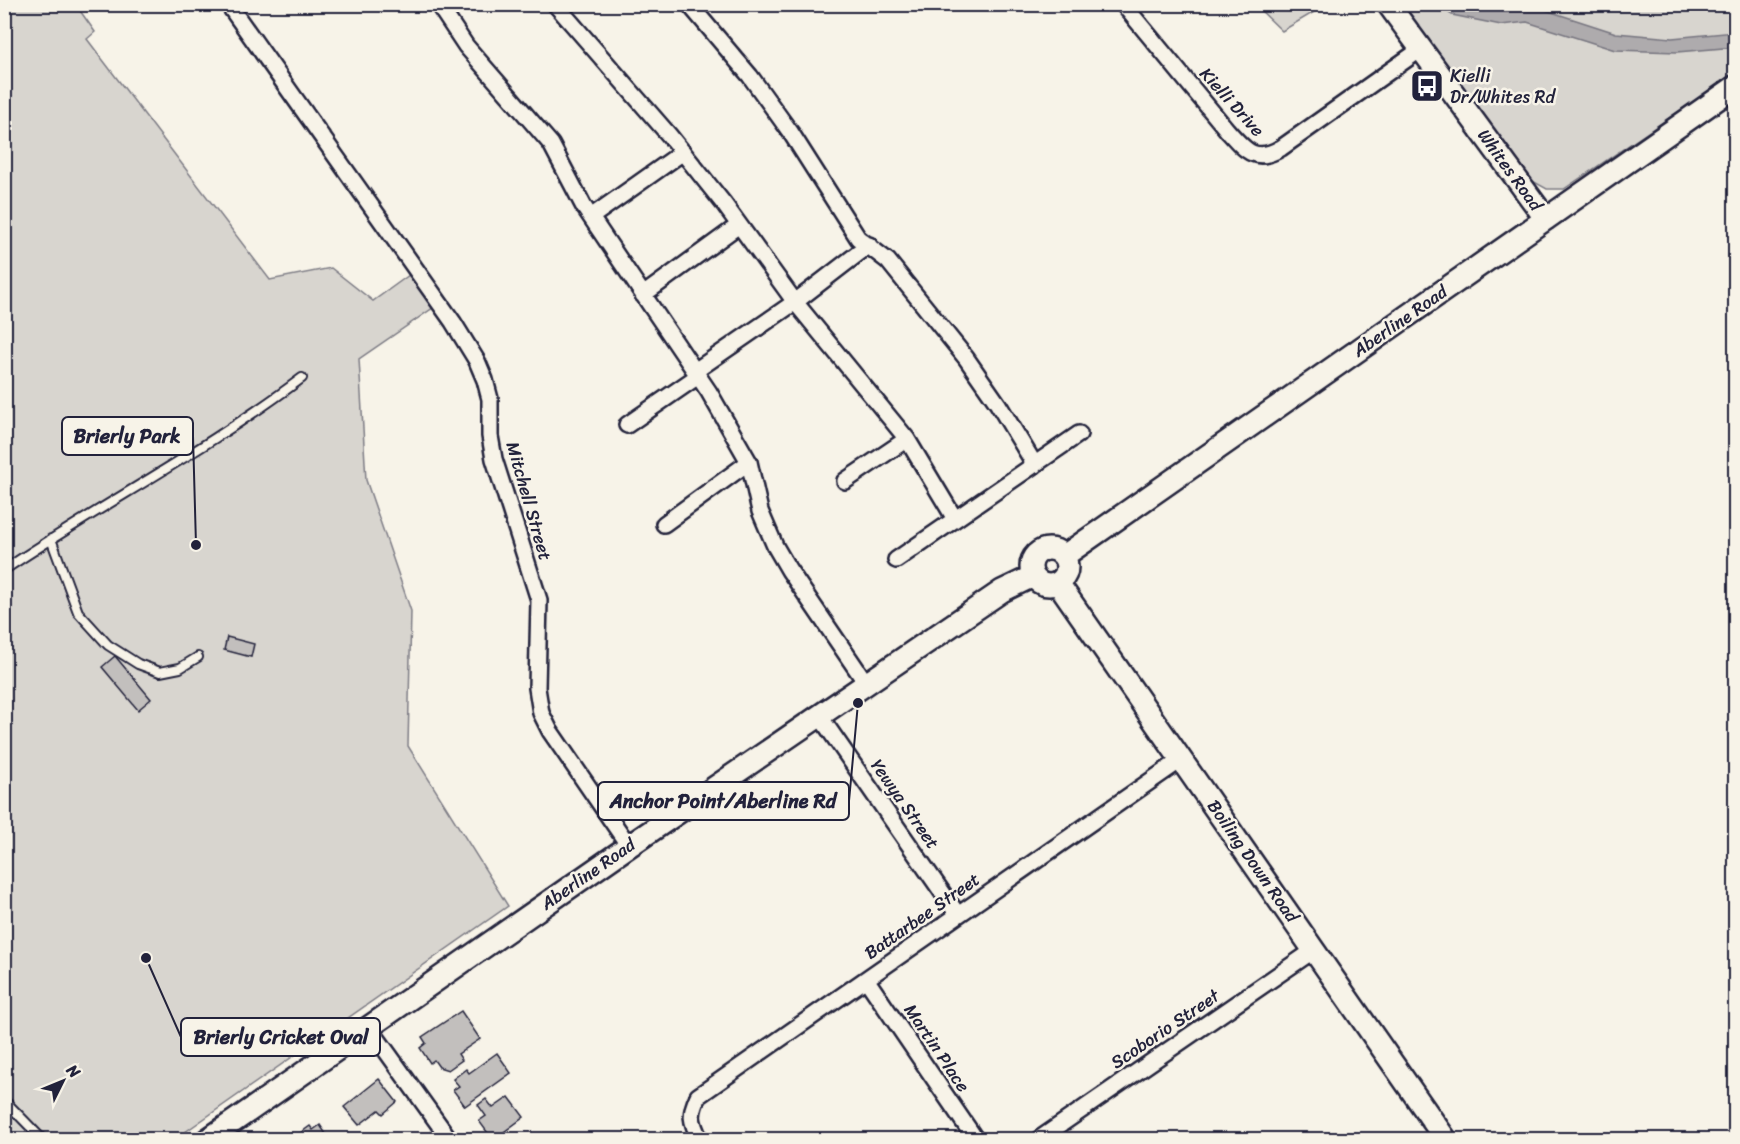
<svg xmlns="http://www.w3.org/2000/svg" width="1740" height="1144" font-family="Sriracha,sans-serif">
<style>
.green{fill:#d8d5cf;stroke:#7d7c85;stroke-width:1.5}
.water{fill:#aeabad;stroke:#76747f;stroke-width:1.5}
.building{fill:#c2bfbd;stroke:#22223b;stroke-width:1.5}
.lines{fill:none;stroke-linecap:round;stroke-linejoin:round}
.lane-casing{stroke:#22223b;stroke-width:12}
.street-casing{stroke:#22223b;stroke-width:20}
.secondary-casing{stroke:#22223b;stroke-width:26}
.lane{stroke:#f7f3e8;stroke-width:8}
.street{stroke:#f7f3e8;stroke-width:15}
.secondary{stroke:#f7f3e8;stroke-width:21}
.labels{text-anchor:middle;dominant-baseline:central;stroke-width:5;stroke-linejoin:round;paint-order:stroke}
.poi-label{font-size:18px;fill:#22223b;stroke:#f7f3e8;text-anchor:start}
.street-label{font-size:18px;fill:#22223b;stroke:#f7f3e8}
.leader{fill:none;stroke:#22223b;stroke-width:2}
.callout-dot{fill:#22223b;stroke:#f7f3e8;stroke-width:2}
.callout{fill:#f7f3e8;stroke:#22223b;stroke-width:2}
.callout-label{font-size:20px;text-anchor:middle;font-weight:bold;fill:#22223b}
</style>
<rect width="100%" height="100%" fill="#f7f3e8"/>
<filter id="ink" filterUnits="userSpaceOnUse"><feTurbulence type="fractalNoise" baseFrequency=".0167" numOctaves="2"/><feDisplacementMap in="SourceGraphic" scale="12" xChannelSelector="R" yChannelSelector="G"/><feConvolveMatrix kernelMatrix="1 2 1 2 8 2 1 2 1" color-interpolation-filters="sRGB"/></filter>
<g filter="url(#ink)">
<!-- green -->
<path class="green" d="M5 5H76L95 32 87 39 270 280 331 268 373 301 416 270 440 303 359 359 366 480 411 611 408 746 508 906 175 1139H5Z
M1255 5H1326L1282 31Z
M1402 5H1735V73L1564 189H1547L1527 178Z"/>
<!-- water -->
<path class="water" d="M1437 5H1475L1501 11 1530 5 1616 33 1672 38 1735 32V47L1677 52 1615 50 1527 22 1501 25 1452 15Z"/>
<!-- building -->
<path class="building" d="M227 637 254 644 251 657 224 650Z
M115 656 151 699 138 710 102 667Z
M461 1011 480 1039 458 1054 462 1060 448 1070 439 1067 434 1060 430 1063 420 1048 426 1043 422 1037Z
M497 1053 511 1073 465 1106 453 1090 459 1086 453 1079 466 1069 469 1073Z
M379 1079 397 1102 383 1114 379 1110 359 1125 344 1107Z
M509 1097 524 1117 493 1140 479 1121 486 1116 478 1105 486 1099 493 1108Z
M320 1125 330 1140H297L295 1137 310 1126 313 1130Z"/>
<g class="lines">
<!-- lane casing -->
<g class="lane-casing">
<path id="lane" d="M51 539 78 612 108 645 138 664 160 672 180 668 198 657
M4 570C102 504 208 449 302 378
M4 1100 43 1140"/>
</g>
<!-- street casing -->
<g class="street-casing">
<path id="street" d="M228 4 453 322 477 361 485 380 490 399V436L494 459 539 600 537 688 541 713 550 731 629 846
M438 4 466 46 551 144 584 207 709 392 749 462 760 511 775 546 789 570 866 683
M555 4 669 135 724 204 795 302 907 439 955 519
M689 4 750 76 791 133 858 238 888 261 966 358 998 404 1035 465
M1123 4 1227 130C1245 150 1255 164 1281 148L1421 49
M591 217 683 152
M643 295 739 225
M695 371 795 302 869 245
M627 425 698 376
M845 481 907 439
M664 524 749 462
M896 560 1079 434
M819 715 958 915
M866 979 976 1140
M369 1027 450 1140
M700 1140C691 1121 689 1115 698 1096L1182 759
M1038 1140 1314 950"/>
</g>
<!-- secondary casing -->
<g class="secondary-casing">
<path id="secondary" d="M1388 4 1546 219
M1031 567a18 18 0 1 1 36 0a18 18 0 1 1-36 0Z
M1064 556 1736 86
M1058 583 1446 1140
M207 1140 629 846 1002 591 1033 576"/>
</g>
<!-- lane -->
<use href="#lane" class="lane"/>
<!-- street -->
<use href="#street" class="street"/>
<!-- secondary -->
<use href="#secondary" class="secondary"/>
</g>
</g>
<!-- icons -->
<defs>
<g id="bus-square" transform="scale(1.725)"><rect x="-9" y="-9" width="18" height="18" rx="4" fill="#22223b" stroke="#f7f3e8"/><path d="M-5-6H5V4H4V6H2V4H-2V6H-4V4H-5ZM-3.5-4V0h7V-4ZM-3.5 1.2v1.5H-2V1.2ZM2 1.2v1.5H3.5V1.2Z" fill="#fff"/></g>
</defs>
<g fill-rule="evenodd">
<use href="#bus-square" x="1427" y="86"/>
</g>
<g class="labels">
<!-- poi labels -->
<g class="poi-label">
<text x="1450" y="76">Kielli<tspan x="1450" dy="21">Dr/Whites Rd</tspan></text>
</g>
<!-- street labels -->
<g class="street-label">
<text transform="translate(1232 102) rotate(48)">Kielli Drive</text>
<text transform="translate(1510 170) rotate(54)">Whites Road</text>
<text transform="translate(1400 321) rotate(-35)">Aberline Road</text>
<text transform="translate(529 501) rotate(74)">Mitchell Street</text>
<text transform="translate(905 804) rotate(55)">Yewya Street</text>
<text transform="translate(1253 861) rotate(55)">Boiling Down Road</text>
<text transform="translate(588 874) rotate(-35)">Aberline Road</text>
<text transform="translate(922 916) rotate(-35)">Battarbee Street</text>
<text transform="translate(1165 1029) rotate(-34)">Scoborio Street</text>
<text transform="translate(937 1048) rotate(56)">Martin Place</text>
</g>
</g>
<!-- callouts -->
<path class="leader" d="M196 545L193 436M858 703L849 801M146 958L181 1037"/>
<g class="callout-dot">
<circle cx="196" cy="545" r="6"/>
<circle cx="858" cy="703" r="6"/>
<circle cx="146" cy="958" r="6"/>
</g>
<g class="callout">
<rect x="62" y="417" width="131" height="38" rx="6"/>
<rect x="598" y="782" width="251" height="38" rx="6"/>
<rect x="181" y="1018" width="199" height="38" rx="6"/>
</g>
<g class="callout-label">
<text x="127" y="443">Brierly Park</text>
<text x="723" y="808">Anchor Point/Aberline Rd</text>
<text x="281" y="1044">Brierly Cricket Oval</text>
</g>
<!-- margin -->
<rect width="1740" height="1144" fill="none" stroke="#f7f3e8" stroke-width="24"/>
<rect x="12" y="12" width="1716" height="1120" fill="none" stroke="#22223b" stroke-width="2" filter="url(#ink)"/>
<!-- north arrow -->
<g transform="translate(63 1081) rotate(47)" stroke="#f7f3e8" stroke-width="4.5" paint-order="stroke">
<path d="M0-4.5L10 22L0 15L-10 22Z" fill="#22223b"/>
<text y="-9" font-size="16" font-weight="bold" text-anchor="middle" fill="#22223b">N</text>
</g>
</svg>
